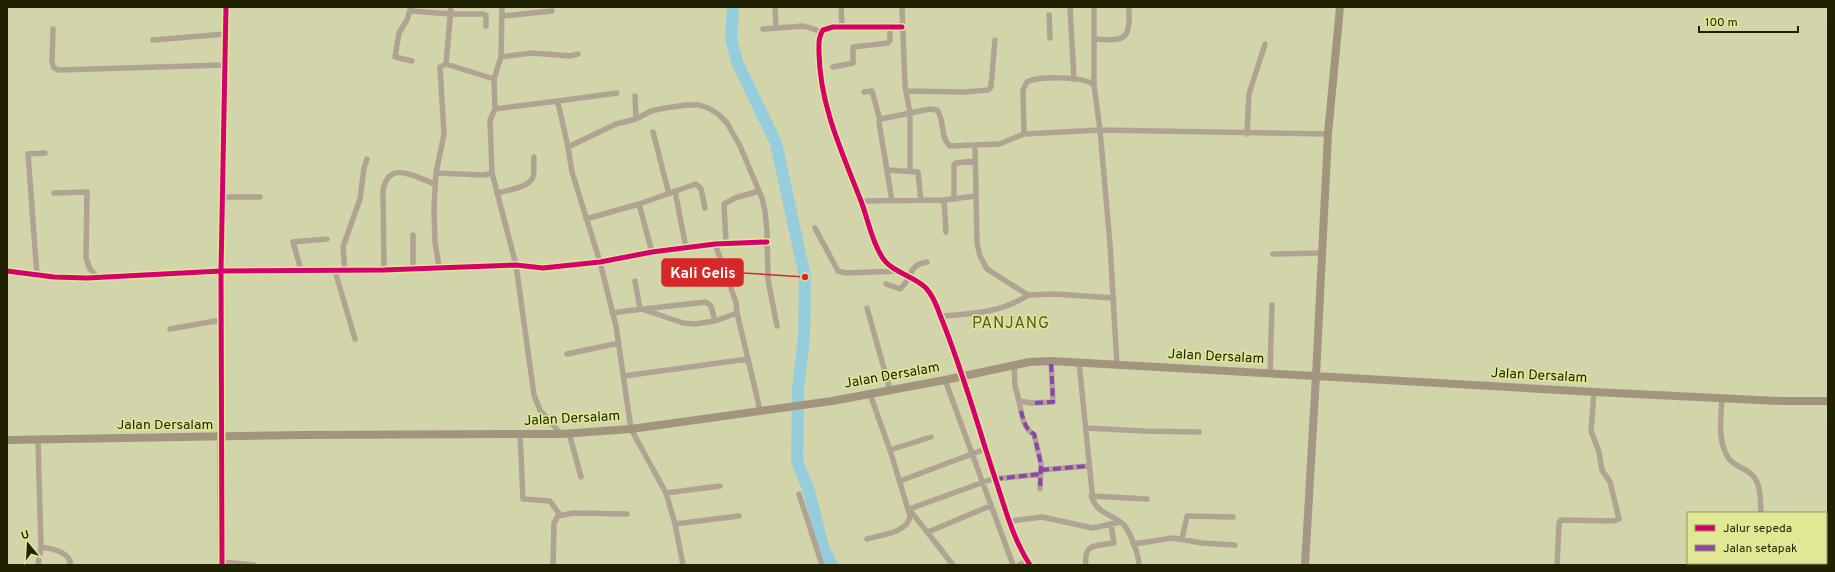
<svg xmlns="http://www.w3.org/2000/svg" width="1835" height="572" font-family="Overpass,sans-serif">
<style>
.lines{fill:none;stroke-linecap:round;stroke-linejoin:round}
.river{stroke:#96cddc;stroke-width:12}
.street{stroke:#b0a394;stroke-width:5.5}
.secondary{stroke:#a69685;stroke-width:8}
.primary{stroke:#a3957d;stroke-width:8}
.quiet{stroke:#8e44ad;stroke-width:4;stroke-dasharray:8 4;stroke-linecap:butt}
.cycleway-casing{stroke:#e0e896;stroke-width:8}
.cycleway{stroke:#d6006c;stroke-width:5}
.labels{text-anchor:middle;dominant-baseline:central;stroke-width:3;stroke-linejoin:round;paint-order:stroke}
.street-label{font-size:14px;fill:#1f2100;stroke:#e0e896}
.quarter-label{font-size:16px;letter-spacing:1px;fill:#575c1f;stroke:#e0e896}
.leader{fill:none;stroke:#d62828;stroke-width:1.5}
.callout-dot{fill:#d62828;stroke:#e0e896;stroke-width:1.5}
.callout{fill:#d62828;stroke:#d62828;stroke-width:1.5}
.callout-label{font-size:15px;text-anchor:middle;font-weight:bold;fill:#fff}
</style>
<rect width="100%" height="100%" fill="#d1d5a9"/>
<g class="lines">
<!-- river -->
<path class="river" d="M733 7 731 38 737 62 776 143 805 277 804 338 798 390 797 461 809 491 823 547 832 565"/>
<!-- street -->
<path class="street" d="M411 7 407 20 399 33 395 57 412 61
M502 7 501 57 494 79 495 109 490 120 492 173 516 265 534 395 540 410 561 434
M775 7 776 27
M841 7 842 27
M902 7 905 86 910 113 930 109 937 110C945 120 940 138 950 146L999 144 1024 134 1100 130 1328 134
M1070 7 1074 79
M411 11 451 14H483L486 15V26
M1049 15 1050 38
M503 16 552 11
M902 27H833L823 30C818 37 819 45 819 53 820 106 842 152 861 201 868 219 871 240 882 257 891 272 914 276 926 288 933 296 937 306 940 315 962 368 977 424 995 478 1005 508 1013 539 1030 565
M53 29 52 63 54 68 59 70 225 65
M763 29 804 26 822 32
M1094 39C1126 41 1130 41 1129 7
M153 40 226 34
M501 57 532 53 570 56 578 54
M446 64 451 7
M833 67 853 63V47L888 43 890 40V27
M1094 85V7
M906 91 965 92 988 90 991 87 995 40
M864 92 872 91 880 120
M635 96 636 119
M558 101 617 93
M495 109 558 101V103L568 147 572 172 600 262 616 326 631 429 666 493 675 524 683 565
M653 132 669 194
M1024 134 1023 90 1027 82C1039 76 1084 76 1094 85L1100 130 1110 244 1117 365
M1247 134 1249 94 1265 44
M975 145 977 243 980 256 987 269 1028 295 1054 294 1114 298
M568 147 616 124 636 119 651 111 665 108 687 105H699L708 108 718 114 727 123 740 146 762 198 765 211 767 231 768 280 777 326
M28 154 37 275
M28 154 45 153
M887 170 918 172 921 201
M436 173 484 175 492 173
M675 191 686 248
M54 193 87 192 86 258 90 269 97 277
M497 193C507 190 529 188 533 177 535 171 533 163 534 157
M222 197H260
M954 199V165L956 163 975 161
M944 200 946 232
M861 201 944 200 976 196
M892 201 879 122 881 119 910 113V171
M639 204 652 252
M586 219 639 204 696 184 701 189 705 208
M815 228 838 271 846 273 899 271
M726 243 724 204 735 198 759 191
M715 244 736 302 737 313
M1273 254 1321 253
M439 267 435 242 434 208 436 173 444 134 440 67 446 64 494 79
M413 269V235
M301 270 293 242 327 239
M384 270 383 191C388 159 415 177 435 184
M7 271 54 277 87 278 221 271 384 270 516 265 543 268 600 262 652 252 715 244 767 242
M335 271 355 339
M345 271 343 247 360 199 364 168 367 159
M635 281 640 309
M886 284 900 289C913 278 907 265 927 262
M867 308 890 390
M644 309 706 302 711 306 715 321
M612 313 642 309 683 323 695 324 715 321 737 313 748 359
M941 316C971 314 1002 313 1028 295
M170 329 221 320
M567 354 619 343
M1079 362 1093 501C1100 514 1113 515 1123 524 1130 531 1139 555 1139 565
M1014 365 1015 386 1019 401 1031 403 1053 402 1051 361
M1270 373 1272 305
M624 376 748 359 760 410
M945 380 1013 565
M1722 398C1721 418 1717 442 1729 459 1734 465 1741 467 1747 471 1762 479 1760 498 1761 513
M1019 401C1021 411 1023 430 1034 434L1041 464 1040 489
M1086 428 1143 431 1199 432
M569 433 581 477
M520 434 523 499 550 501 560 515
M221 437V271L226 7
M38 440 41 547 38 565
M890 450 931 437
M1041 470 1088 466
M995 479 1041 474
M900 481 985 449
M666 493 720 486
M799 494 822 565
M1091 496 1147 499
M1009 521 1042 517 1093 528 1120 522
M675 524 739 516
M928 532 990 506
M867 539C880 535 908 533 910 516L890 450 870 394
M1182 539 1187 516 1233 517
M1133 544 1173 538 1202 543 1235 545
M41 547C52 549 69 551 71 565
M222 562 254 565
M1761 563V565
M553 565 554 523 558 516 574 513 627 514
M953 565 909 509 995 478
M1019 565 1027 561
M1086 565C1083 542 1098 546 1114 543L1111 524
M1557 565 1559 523 1561 520 1613 521 1619 519 1610 482 1602 470 1599 452 1591 431 1594 392"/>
<!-- secondary -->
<path class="secondary" d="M221 437 222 565
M1305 565 1316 376"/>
<!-- primary -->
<path class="primary" d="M1316 376 1328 134 1340 7
M7 440 304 435 520 434H561L631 429 832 401 945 380 1029 362 1051 361 1594 392 1779 401H1828"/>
<!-- quiet -->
<path class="quiet" d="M1035 403 1053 402 1051 361
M1021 411C1023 419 1026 431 1034 434L1041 464 1040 489
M1041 470 1088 466
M995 479 1041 474"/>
<!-- cycleway casing -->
<g class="cycleway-casing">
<path id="cycleway" d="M902 27H833L823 30C818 37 819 45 819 53 820 106 842 152 861 201 868 219 871 240 882 257 891 272 914 276 926 288 933 296 937 306 940 315 962 368 977 424 995 478 1005 508 1013 539 1030 565
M7 271 54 277 87 278 221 271 384 270 516 265 543 268 600 262 652 252 715 244 767 242
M222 565 221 271 226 7"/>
</g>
<!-- cycleway -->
<use href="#cycleway" class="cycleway"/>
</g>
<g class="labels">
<!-- street labels -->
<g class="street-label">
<text transform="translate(1216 357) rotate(3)">Jalan Dersalam</text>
<text transform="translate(892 376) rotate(-10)">Jalan Dersalam</text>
<text transform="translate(1539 376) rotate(3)">Jalan Dersalam</text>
<text transform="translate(572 419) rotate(-3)">Jalan Dersalam</text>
<text x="165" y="425">Jalan Dersalam</text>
</g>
<!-- quarter labels -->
<g class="quarter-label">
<text x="1011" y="324">PANJANG</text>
</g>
</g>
<!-- callouts -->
<path class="leader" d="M805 277L743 273"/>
<circle class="callout-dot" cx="805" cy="277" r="4"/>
<rect class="callout" x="662" y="259" width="81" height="27" rx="4"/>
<g class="callout-label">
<text x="703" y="278">Kali Gelis</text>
</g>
<!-- border -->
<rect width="1835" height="572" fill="none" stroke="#1f2100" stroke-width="16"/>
<!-- legend -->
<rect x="1687" y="512" width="140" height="52" fill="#e0e896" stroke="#93985a"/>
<rect x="1695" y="525" width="20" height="6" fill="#d6006c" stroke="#93985a"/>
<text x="1723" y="532" font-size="12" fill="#1f2100">Jalur sepeda</text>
<rect x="1695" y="545" width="20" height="6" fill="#8e44ad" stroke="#93985a"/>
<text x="1723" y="552" font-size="12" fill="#1f2100">Jalan setapak</text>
<!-- north arrow -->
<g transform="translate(28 544) rotate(342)" stroke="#e0e896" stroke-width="3" paint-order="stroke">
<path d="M0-3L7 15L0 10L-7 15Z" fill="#1f2100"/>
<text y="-6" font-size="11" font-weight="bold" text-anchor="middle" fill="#1f2100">U</text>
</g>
<!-- scale -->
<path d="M1699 26v6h99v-6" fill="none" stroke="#1f2100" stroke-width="2"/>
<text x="1705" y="26" font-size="12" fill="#1f2100" stroke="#e0e896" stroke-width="3" paint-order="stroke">100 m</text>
</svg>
